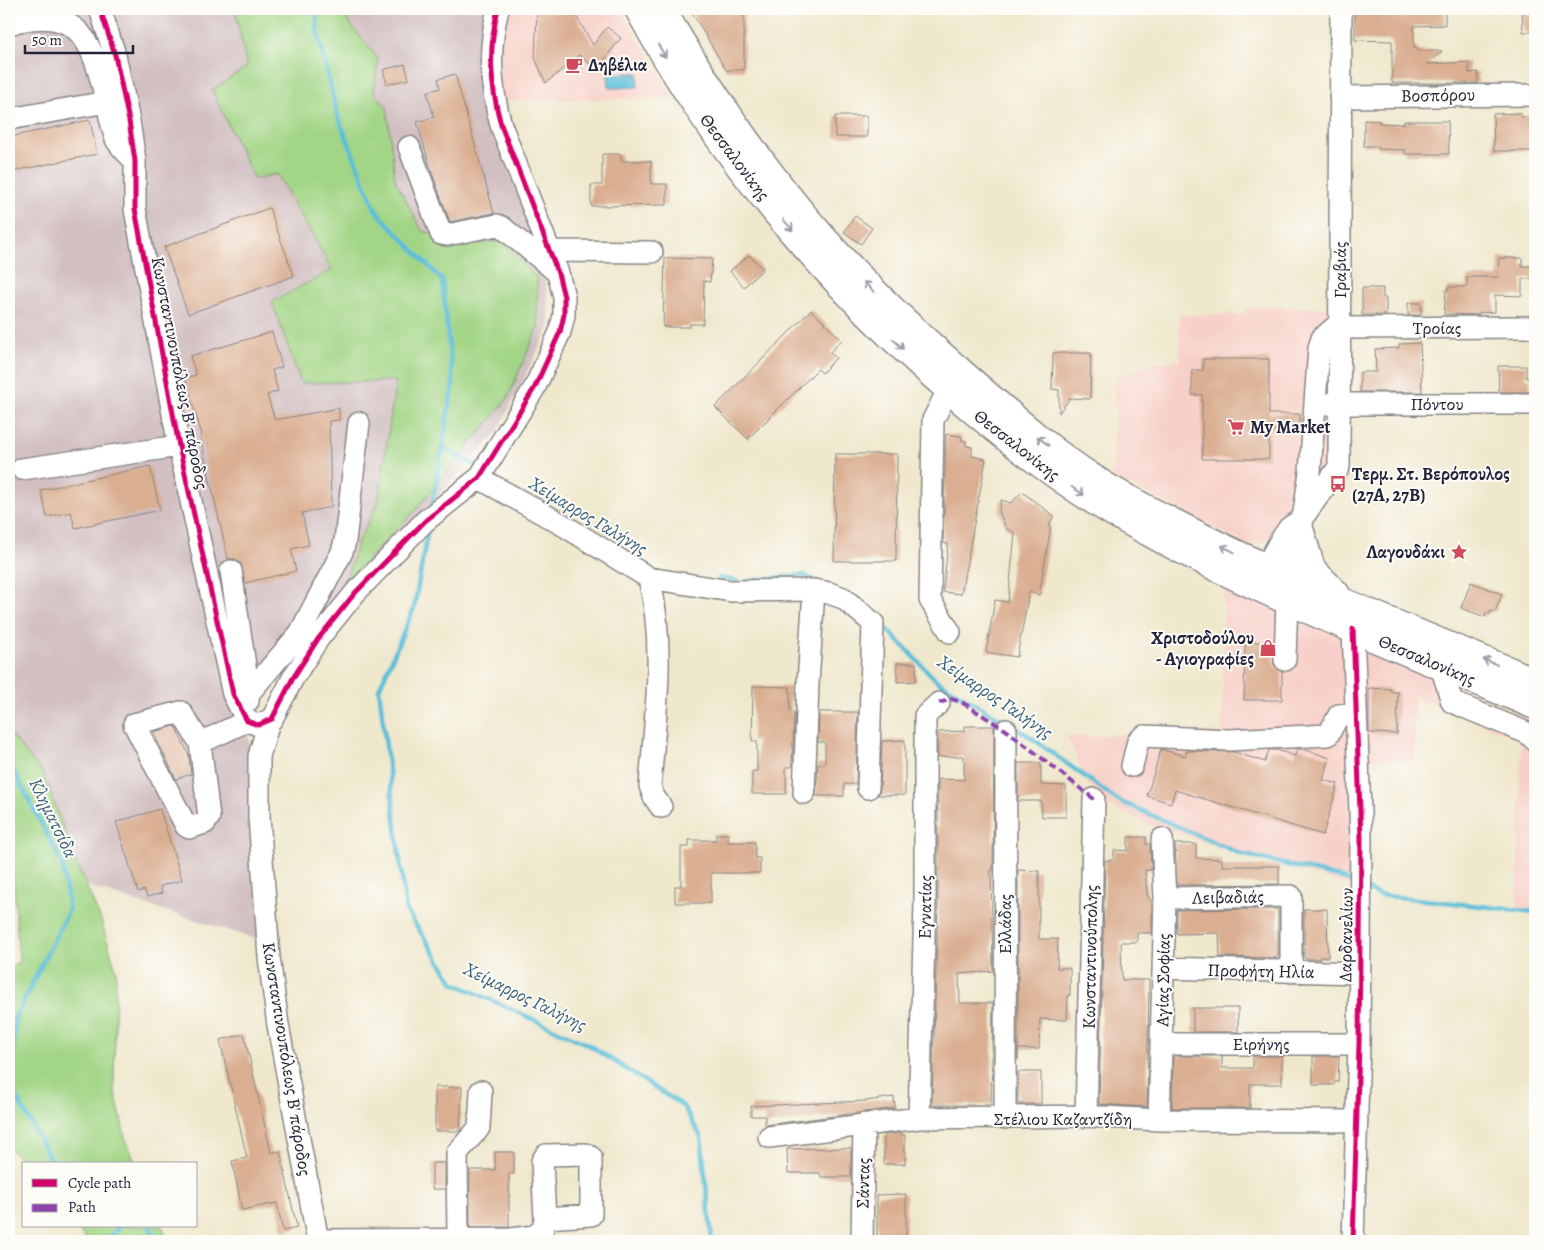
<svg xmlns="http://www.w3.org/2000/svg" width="1544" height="1250" font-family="Alegreya,serif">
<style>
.built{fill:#f7d1c9}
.industrial{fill:#d2bfc1}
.green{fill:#a2d585;stroke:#627c60}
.water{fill:#5abed8;stroke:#3e708a}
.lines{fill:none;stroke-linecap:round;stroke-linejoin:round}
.stream{stroke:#5abed8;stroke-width:4.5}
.building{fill:#daae91}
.minor-casing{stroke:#888584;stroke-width:24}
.major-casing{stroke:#888584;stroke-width:29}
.minor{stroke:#fff;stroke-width:21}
.major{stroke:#fff;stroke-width:26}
.quiet{stroke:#8e44ad;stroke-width:4;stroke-dasharray:8 4;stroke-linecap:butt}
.cycleway-casing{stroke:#fdfcf7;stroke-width:8}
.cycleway{stroke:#d6006c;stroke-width:5}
.oneway{stroke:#9c9ca7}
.labels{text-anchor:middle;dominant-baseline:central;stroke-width:4;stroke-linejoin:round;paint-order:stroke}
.poi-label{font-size:18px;font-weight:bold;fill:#22223b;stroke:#fdfcf7;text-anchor:start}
.street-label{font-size:18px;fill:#22223b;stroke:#fdfcf7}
.water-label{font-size:19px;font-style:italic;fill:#38607a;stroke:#fdfcf7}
</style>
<rect width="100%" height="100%" fill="#fdfcf7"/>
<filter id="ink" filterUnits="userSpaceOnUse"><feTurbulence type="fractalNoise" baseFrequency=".02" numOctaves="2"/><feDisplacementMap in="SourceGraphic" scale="10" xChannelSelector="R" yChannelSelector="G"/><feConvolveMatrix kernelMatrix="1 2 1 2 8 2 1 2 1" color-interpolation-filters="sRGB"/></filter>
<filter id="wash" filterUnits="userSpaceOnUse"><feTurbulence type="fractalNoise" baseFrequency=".0096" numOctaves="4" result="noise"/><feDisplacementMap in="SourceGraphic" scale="20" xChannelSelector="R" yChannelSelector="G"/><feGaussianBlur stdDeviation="1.12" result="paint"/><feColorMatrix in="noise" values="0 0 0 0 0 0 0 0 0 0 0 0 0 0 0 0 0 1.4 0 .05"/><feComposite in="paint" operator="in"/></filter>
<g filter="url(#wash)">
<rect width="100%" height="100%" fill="#efe8cd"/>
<!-- built -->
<path class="built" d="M503 9H620L674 98 502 101 497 30Z
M1246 307 1332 308 1333 455 1279 532 1260 544 1249 545 1113 477 1115 380 1153 362 1180 361 1179 316 1244 314Z
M1224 585 1535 722V913L1517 911 1521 740 1414 697 1415 761 1363 758 1362 890 1155 827 1094 799 1067 736 1222 732Z"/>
<!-- industrial -->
<path class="industrial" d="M9 9H491L479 42 491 125 543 254 550 325 497 433 244 702 276 945 15 864 9 860Z"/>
<!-- green -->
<path class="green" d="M235 9H339L378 59 374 93 387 107 395 180 422 231 482 243 502 241 537 278 538 327 507 400 415 511 345 582 358 542 378 503 396 381 301 383 272 302 332 270 277 174 254 179 212 90 247 67Z
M9 733 43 773 77 865 101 920 116 970 114 1086 125 1137 136 1164H26L9 1148V966L19 962 13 871 9 870Z
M76 1226H162L168 1241H87Z"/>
<!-- water -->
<path class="water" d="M638 73V87L609 88 608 74Z"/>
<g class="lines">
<!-- stream -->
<path class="stream" d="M317 9V29L337 114 376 211 442 280 453 384 432 507
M442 447 480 468
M428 530 414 608 379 689 406 910 454 983 589 1045 683 1106 701 1137 712 1241
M719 578 738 581
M748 581 804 575 816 581
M881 623 937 681 1029 736 1117 800 1241 854 1339 877 1355 884
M9 762 62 863 69 910 15 1018 11 1087 53 1164
M1366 889 1379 895 1535 912
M149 1226 156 1241
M106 1241 120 1226"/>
</g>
<g id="blocks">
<!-- building -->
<path class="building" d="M572 9 593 45 607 27 621 38 597 69 579 55 546 83 535 58 537 10Z
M690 9H744V70H726Z
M1355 9H1445V25L1414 26V48H1418V51H1442L1427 64 1469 62V73L1478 72V83H1392V41L1355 40Z
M1522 9H1535V32H1523Z
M405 64 409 79 387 84 383 70Z
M455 74 494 213 450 222 432 173 417 122 434 117 427 92 440 88 438 79Z
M1521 113V117H1535V151H1494L1493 114Z
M835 116H867V137H835Z
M90 120 97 154 9 172V137Z
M1364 120 1380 121 1379 123 1404 124V121H1448L1449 154H1405V150L1378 149V146H1364Z
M602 154H621V161H651V184H667V205L591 206V185H602Z
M269 208 294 276 188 314 164 247Z
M855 216 872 228 861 244 844 232Z
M749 255 763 269 744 287 730 271Z
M665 258 712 259 710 282 704 281 703 324H690V327H663Z
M1499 258H1522V266H1535V278L1522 279V296L1495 295V312L1479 313V315L1444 314 1446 290H1448V287H1467V277H1498Z
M1362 288H1383V298H1386V315H1362Z
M1408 303H1421V315H1408Z
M811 310 842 340 830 352 836 358 822 373 818 369 748 439 715 407Z
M272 332 282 367 272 370 278 391 267 395 275 420 339 408V420L329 421 331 507 302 513 309 545 291 549 296 571 245 583 241 564 235 559H228L200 436 202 435 185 378 196 375 190 356Z
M1420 343 1422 392H1360V372H1376L1375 349 1399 348V344Z
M1053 353H1091L1090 399 1070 398 1059 413V390L1052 389Z
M1203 359H1269V414H1300V430H1269V459H1202V395H1192V370H1203Z
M1498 366H1526V378H1530V392H1499Z
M946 434 961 436 962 441H966V446L972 447V456L986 459 961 594 943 592 948 544 943 543Z
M835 454H897L896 561H834Z
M150 466 160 510 75 528 71 512 47 517 41 490Z
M1022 492 1054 516 1050 523V532L1039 595 1029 592 1017 657 986 652 995 600 1008 602 1015 533 1006 528 999 511 1001 500 1011 503Z
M1471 582 1502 594 1495 612 1491 611 1490 614 1486 613 1485 617 1461 608Z
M1245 642H1273L1274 665 1282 672V700H1244Z
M897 663H916V681L897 682Z
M753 686 790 687V712H794L793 742 792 767H786V794H752V771H757V741H752Z
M1369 688 1391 689V692H1398L1397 734 1369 733Z
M819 712H858L856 784H844V796H816L818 764H825V742H818Z
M175 726 189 755 191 774 176 779 153 732Z
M965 726H994L993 870H991L993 971 959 974 960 1003H993L991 1105H932L938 902V779L964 780V756L938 757V732L965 731Z
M905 740V795H878L880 788 882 741Z
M1161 749 1185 756 1187 751 1234 752 1265 762 1269 750H1277L1295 756 1297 749H1303L1330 758 1323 780 1338 784 1323 835 1175 790 1171 803 1147 796Z
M1018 763H1041V785L1066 786V817H1042L1041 801H1018Z
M160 809 182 880 160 886 162 893 147 897 145 890 138 892 116 822Z
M716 834H728V842H755V858H760V873H711V903H675V886H681V847H689V840H716Z
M1128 837H1146V844H1150L1151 870H1145L1147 894 1152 903V933H1137V942H1121L1122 980H1149L1147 1107 1099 1104 1105 860H1114V850L1128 851Z
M1175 844H1196V858L1222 859V866H1279V884L1177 885Z
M1018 870 1039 871V939H1058L1057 968H1070V995H1068L1067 1020 1040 1019 1039 1049H1018V1060Z
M1278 909V956L1276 958 1220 957 1219 933 1177 934V910Z
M1304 909H1327L1328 957H1320V959H1305L1304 956Z
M1193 1008H1238V1032H1193Z
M244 1034 271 1153 280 1151 297 1228 283 1231 277 1203 242 1210 232 1161 247 1158 220 1040Z
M1173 1056H1222V1068H1253V1056H1282V1084H1250V1108H1172Z
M1313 1056H1339L1338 1082H1334V1085H1313Z
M1018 1072H1041V1104H1018Z
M435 1087H462L460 1131H435Z
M894 1097 895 1108 765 1125V1116H751V1106L866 1101Z
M897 1133 905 1135V1164H884V1135Z
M851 1148V1177H821L820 1173H788L787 1149Z
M495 1152H514V1174H509V1227H470V1170H495Z
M432 1163H445V1189H432Z
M906 1194V1241H877V1195Z"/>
</g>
</g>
<g filter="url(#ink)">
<use href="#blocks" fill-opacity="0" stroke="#888584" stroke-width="1"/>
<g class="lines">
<!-- minor casing -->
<g class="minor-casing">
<path id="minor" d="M100 9 115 55 129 121 135 161V209L179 446 233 694 247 721 258 725 272 719 293 678 318 639 355 593 425 521 479 478 484 470 535 387 560 332 564 315V297L558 273 501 125C490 85 488 49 498 9
M9 24C87 1 94 51 109 112 111 121 113 133 117 141 122 149 129 155 135 161
M1340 97 1535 95
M9 119 107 102
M409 147 441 234 447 235 497 225 502 227 558 273
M551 251 652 252
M1340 328 1535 327
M948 390 933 420 930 600 950 632
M1326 404H1535
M22 469 179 446
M479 478 563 525 649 578C666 646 655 717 650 786L654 797 661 807
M231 571 249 693 248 701
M649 578 731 591 814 590 829 593 843 598 873 623 868 788
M1258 581 1280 541 1289 528 1301 520 1339 467 1341 9
M1275 588 1297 548 1301 532 1310 472 1319 348 1322 338 1340 323
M1353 629 1361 838 1359 1044 1353 1241
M1285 660 1287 600
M1441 666 1452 702 1527 733 1535 740
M249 693 300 633 342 552 345 541 359 423
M269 722 259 756V816L269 957 278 1025 318 1241
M200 743 209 817 205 823 189 828 186 826 134 724 181 712 200 743 247 721
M1132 766 1138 741 1144 736 1228 740 1328 735 1339 715 1355 713
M804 793 808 684 814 590
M1165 898 1291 896V972
M1164 968 1359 973
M1162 1044H1359
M1086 1116 1094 799
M919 1118 925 902V716L939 703
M1005 1118 1006 730
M1159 1120 1165 898 1162 839
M769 1137 919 1118 1086 1116 1159 1120 1357 1121
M458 1239 457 1153 479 1128 481 1091
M318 1240 511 1239 535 1236 543 1229 545 1218 542 1161 546 1155 586 1154 591 1157V1215L545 1218
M862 1241 864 1124"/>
</g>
<!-- major casing -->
<g class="major-casing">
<path id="major" d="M638 9C721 164 843 302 978 415 1020 450 1063 483 1110 511 1245 590 1392 645 1535 706
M662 9C709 89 760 166 822 236 871 292 925 341 981 389 1017 420 1053 452 1092 477 1125 499 1162 516 1197 534 1307 589 1422 634 1535 681
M1301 532 1312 569 1336 593"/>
</g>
<!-- minor -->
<use href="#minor" class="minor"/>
<!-- major -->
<use href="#major" class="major"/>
<!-- quiet -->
<path class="quiet" d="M939 703 952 699 963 703 1006 730 1094 799"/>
<!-- cycleway casing -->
<g class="cycleway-casing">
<path id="cycleway" d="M100 9 115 55 129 121 135 161V209L179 446 233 694 247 721 258 725 272 719 293 678 318 639 355 593 425 521 479 478 484 470 535 387 560 332 564 315V297L558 273 501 125C490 85 488 49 498 9
M1353 629 1361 838 1359 1044 1353 1241"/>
</g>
<!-- cycleway -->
<use href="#cycleway" class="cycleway"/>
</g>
<!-- one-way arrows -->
<defs><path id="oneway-shaft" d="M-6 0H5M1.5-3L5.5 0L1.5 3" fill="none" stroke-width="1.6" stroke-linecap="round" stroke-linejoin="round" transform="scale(1.25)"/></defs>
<g class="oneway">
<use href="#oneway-shaft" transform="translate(662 51) rotate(59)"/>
<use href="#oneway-shaft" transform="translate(788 225) rotate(49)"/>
<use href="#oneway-shaft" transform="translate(869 287) rotate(-134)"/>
<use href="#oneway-shaft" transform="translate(898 344) rotate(44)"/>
<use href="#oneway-shaft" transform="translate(1043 441) rotate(-142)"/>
<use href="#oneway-shaft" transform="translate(1078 491) rotate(32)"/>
<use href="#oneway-shaft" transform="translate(1228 549) rotate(-153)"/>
<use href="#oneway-shaft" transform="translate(1490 662) rotate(-159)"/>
</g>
</g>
<!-- icons -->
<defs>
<g id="cafe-bare" transform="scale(1.35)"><path d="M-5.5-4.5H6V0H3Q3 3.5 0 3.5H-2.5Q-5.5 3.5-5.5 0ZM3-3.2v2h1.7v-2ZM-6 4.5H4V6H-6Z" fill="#d1495b" stroke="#fdfcf7" stroke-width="2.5" paint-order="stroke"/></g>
<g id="supermarket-bare" transform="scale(1.35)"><path d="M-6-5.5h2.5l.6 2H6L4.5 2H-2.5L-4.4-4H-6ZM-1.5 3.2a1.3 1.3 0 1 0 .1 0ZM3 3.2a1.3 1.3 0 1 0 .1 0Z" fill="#d1495b" stroke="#fdfcf7" stroke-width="2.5" paint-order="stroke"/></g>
<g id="bus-bare" transform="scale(1.35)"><path d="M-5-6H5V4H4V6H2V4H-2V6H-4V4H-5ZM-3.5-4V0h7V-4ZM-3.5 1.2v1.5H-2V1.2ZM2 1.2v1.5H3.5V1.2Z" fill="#d1495b" stroke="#fdfcf7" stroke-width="2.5" paint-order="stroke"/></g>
<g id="sight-bare" transform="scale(1.35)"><path d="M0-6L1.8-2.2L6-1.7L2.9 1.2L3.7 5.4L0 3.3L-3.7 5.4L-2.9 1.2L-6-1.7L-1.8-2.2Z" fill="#d1495b" stroke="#fdfcf7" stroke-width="2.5" paint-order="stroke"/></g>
<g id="shop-bare" transform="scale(1.35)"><path d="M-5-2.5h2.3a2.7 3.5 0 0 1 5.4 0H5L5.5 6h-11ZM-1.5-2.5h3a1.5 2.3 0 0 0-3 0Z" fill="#d1495b" stroke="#fdfcf7" stroke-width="2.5" paint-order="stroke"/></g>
</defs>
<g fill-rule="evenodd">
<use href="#cafe-bare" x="574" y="65"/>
<use href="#supermarket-bare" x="1236" y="427"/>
<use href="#bus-bare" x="1338" y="484"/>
<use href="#sight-bare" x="1459" y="552"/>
<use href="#shop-bare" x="1268" y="648"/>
</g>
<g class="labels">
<!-- poi labels -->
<g class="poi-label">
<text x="588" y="65">Δηβέλια</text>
<text x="1250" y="427">My Market</text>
<text x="1352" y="474">Τερμ. Στ. Βερόπουλος<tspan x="1352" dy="21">(27Α, 27Β)</tspan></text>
<text x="1445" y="552" text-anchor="end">Λαγουδάκι</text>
<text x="1254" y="638" text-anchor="end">Χριστοδούλου<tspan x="1254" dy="21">- Αγιογραφίες</tspan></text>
</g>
<!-- street labels -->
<g class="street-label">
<text transform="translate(1438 95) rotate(-1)">Βοσπόρου</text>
<text transform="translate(735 157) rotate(53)">Θεσσαλονίκης</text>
<text transform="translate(1340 270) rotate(-90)">Γραβιάς</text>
<text x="1437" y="328">Τροίας</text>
<text transform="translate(180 373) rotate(79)">Κωνσταντινουπόλεως Β' πάροδος</text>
<text x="1437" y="404">Πόντου</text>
<text transform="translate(1017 445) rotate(38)">Θεσσαλονίκης</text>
<text transform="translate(1427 660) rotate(23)">Θεσσαλονίκης</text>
<text transform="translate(1228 897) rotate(-1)">Λειβαδιάς</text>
<text transform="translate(925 907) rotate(-89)">Εγνατίας</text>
<text transform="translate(1005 924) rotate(-90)">Ελλάδας</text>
<text transform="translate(1346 935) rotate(-89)">Δαρδανελίων</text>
<text transform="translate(1090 957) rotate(-89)">Κωνσταντινούπολης</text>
<text transform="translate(1261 971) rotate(1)">Προφήτη Ηλία</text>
<text transform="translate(1163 980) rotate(-89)">Αγίας Σοφίας</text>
<text x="1261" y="1044">Ειρήνης</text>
<text transform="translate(287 1059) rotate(81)">Κωνσταντινουπόλεως Β' πάροδος</text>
<text x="1063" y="1119">Στέλιου Καζαντζίδη</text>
<text transform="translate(863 1183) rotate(-89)">Σάντας</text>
</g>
<!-- water labels -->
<g class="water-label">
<text transform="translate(588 516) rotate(31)">Χείμαρρος Γαλήνης</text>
<text transform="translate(995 697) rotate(34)">Χείμαρρος Γαλήνης</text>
<text transform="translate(53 818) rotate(64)">Κληματσίδα</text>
<text transform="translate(525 997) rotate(26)">Χείμαρρος Γαλήνης</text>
</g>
</g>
<!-- margin -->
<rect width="1544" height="1250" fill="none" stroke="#fdfcf7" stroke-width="30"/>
<!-- legend -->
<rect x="22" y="1162" width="175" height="65" fill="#fdfcf7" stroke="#a5a5ac"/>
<rect x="32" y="1179" width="25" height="8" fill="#d6006c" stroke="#a5a5ac"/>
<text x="68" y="1188" font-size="15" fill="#22223b">Cycle path</text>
<rect x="32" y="1204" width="25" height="8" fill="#8e44ad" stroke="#a5a5ac"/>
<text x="68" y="1212" font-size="15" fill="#22223b">Path</text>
<!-- scale -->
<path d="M25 45v8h108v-8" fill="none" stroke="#22223b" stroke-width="2.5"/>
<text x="32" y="45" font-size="15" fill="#22223b" stroke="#fdfcf7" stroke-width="4" paint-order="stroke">50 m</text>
</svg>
